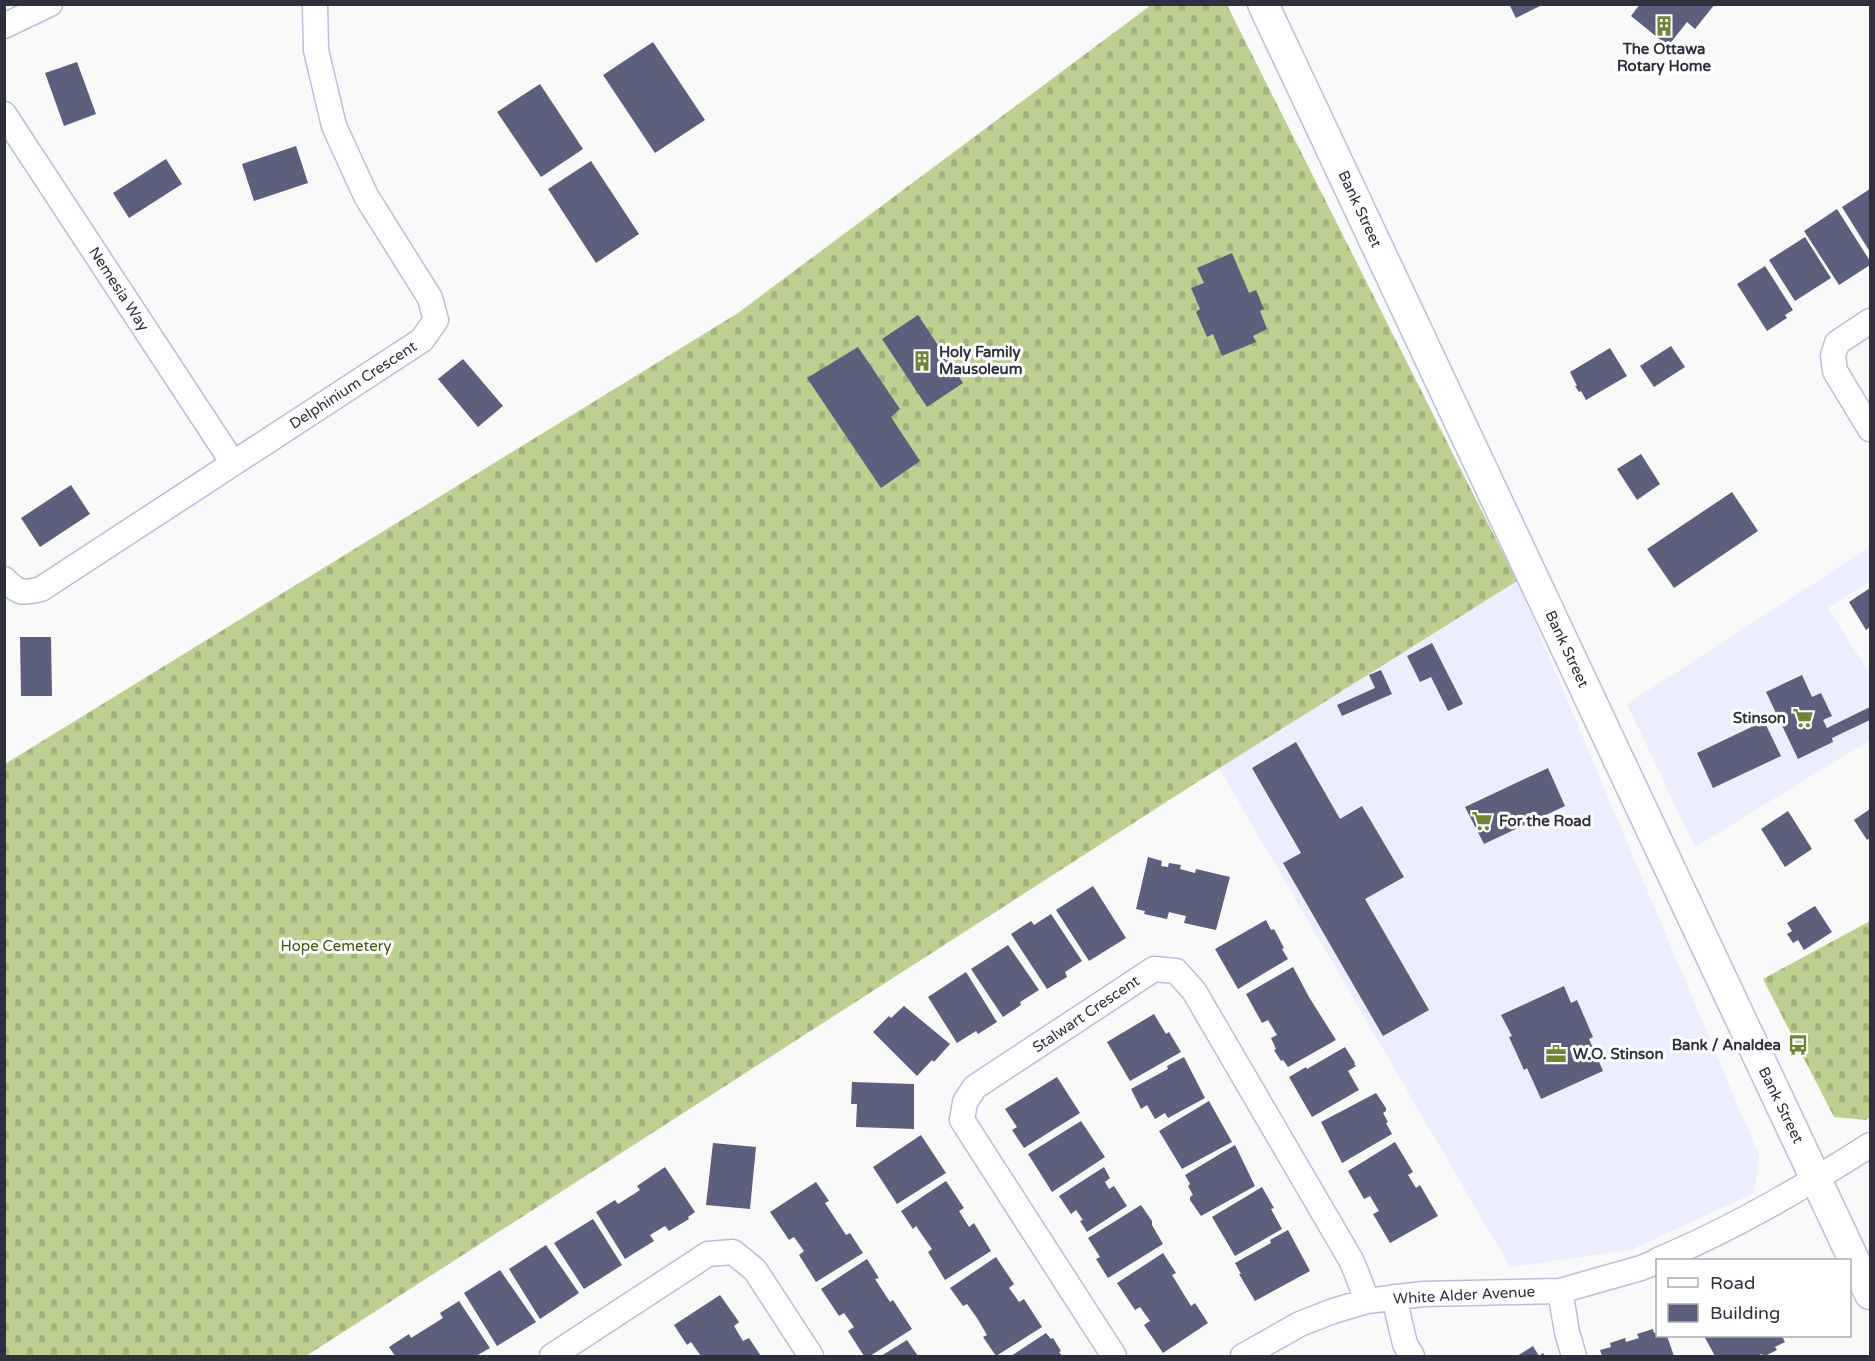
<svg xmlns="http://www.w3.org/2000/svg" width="1875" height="1361" font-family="'Varela Round',sans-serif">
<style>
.built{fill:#eceefe}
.cemetery{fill:url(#cemetery-stones)}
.building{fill:#5d607c}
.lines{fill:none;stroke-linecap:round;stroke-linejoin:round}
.minor-casing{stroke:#babede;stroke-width:27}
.major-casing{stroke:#babede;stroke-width:33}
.minor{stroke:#fff;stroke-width:24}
.major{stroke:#fff;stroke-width:30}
.labels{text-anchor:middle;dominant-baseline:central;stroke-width:6;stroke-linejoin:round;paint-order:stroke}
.poi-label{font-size:15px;font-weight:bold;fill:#2e303d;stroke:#fff;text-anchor:start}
.street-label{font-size:15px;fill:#2e303d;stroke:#fff}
.park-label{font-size:15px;fill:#44530f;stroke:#fff}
</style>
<defs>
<pattern id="cemetery-stones" width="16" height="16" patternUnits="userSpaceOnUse" patternTransform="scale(1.5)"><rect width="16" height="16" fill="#bdd091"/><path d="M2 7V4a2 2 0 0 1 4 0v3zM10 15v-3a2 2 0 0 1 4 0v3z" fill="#a3b37e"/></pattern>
</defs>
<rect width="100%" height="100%" fill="#f9f9f9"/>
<!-- built -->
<path class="built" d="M1870 547V581L1828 608 1870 674V740L1695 847 1627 704Z
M1517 581 1759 1156 1754 1193 1631 1250 1510 1267 1219 768Z"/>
<!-- cemetery -->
<path class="cemetery" d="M1151 5H1227L1517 581 1191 786 306 1356H5V764L738 313Z
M1870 921V1117L1866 1120 1834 1117 1763 979Z"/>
<!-- building -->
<path class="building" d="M1509 4H1544L1516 18Z
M1640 4H1715L1695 29 1687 22 1668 46 1631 16Z
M653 42 705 120 655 153 603 75Z
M77 62 96 114 64 126 45 73Z
M540 84 583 149 541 177 497 112Z
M296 146 308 183 254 201 242 164Z
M166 159 182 184 129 218 113 193Z
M591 161 639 234 596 263 548 189Z
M1870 189V252L1842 207Z
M1837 209 1870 261V265L1839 285 1804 231Z
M1805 237 1831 278 1795 301 1769 260Z
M1232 253 1249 293 1256 290 1264 309 1260 311 1267 329 1253 336 1256 342 1222 356 1213 334 1207 337 1196 312 1200 309 1191 288 1204 283 1197 268Z
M1765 266 1793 310 1785 315 1787 318 1767 331 1737 284Z
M918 315 963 383 927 407 882 339Z
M1671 346 1685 367 1654 387 1640 366Z
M858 347 900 409 891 417 920 461 881 488 807 378Z
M1610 348 1627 376 1586 400 1581 391 1579 392 1575 386H1577L1570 372Z
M463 359 503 406 478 427 438 379Z
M1641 454 1660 484 1637 500 1617 469Z
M71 485 90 514 40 547 21 518Z
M1732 492 1758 531 1674 588 1647 549Z
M1870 588V627L1866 630 1849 602Z
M20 637H51L52 696H21Z
M1432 643 1463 704 1448 711 1431 677 1420 682 1407 656Z
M1381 670 1392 694 1342 716 1337 705 1375 688 1369 675Z
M1802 675 1812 697 1821 693 1832 716 1823 720 1827 728 1870 707V720L1832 738 1833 742 1798 759 1766 692Z
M1764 721 1781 756 1713 788 1697 753Z
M1296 742 1340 819 1362 806 1404 877 1365 899 1429 1010 1383 1036 1283 863 1301 853 1252 768Z
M1548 768 1565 806 1484 844 1465 807Z
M1870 809V838L1867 840 1854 820Z
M1788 811 1812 849 1785 867 1761 829Z
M1148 857 1162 861 1161 866 1168 867 1169 863 1181 865 1180 869 1195 873 1196 869 1230 877 1216 930 1184 923 1186 916 1177 914 1169 912 1167 919 1144 914 1145 911 1136 909Z
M1093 886 1126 938 1089 961 1056 910Z
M1815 906 1832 932 1804 950 1798 940 1793 943 1787 934 1792 931 1787 923Z
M1051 914 1082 961 1065 972 1067 977 1047 989 1011 934 1031 921 1034 925Z
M1266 920 1271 930 1274 929 1284 948 1282 949 1288 959 1238 989 1215 949Z
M1008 945 1039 990 1020 1002 1021 1005 1003 1017 971 969Z
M1293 967 1309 997 1336 1040 1288 1067 1283 1060 1281 1061 1274 1050 1276 1049 1271 1038 1277 1035 1268 1020 1262 1023 1246 994Z
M966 972 997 1022 978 1034 976 1031 957 1043 928 997Z
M1564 986 1571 1003 1577 1000 1593 1037 1589 1039 1603 1071 1541 1099 1527 1068 1524 1070 1509 1037 1512 1036 1501 1015Z
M904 1006 950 1044 934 1062 932 1060 917 1076 873 1032 889 1016 891 1018Z
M1154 1014 1166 1034 1169 1032 1181 1052 1130 1081 1107 1042Z
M1345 1047 1355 1063 1354 1064 1356 1066 1348 1071 1359 1090 1312 1117 1289 1077 1306 1067 1307 1069Z
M1184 1057 1205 1098 1168 1118 1165 1113 1155 1119 1147 1105 1141 1109 1131 1089 1168 1069 1167 1066Z
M1057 1077 1080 1113 1024 1148 1012 1130 1017 1127 1005 1109Z
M852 1082 914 1084V1129L856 1127 857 1104H851Z
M1376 1093 1386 1108V1111L1383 1113 1388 1122 1386 1123 1392 1134 1342 1163 1321 1122Z
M1209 1101 1232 1142 1182 1169 1159 1131Z
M1081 1121 1105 1157 1052 1192 1028 1154Z
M921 1135 946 1173 897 1204 873 1167Z
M1395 1142 1413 1172 1408 1175 1416 1188 1420 1185 1438 1216 1390 1243 1373 1214 1379 1211 1374 1203 1370 1196 1364 1199 1348 1171Z
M713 1143 756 1147 750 1209 706 1205Z
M1235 1145 1255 1186 1201 1216 1190 1200V1197L1193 1195 1188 1186 1190 1184 1185 1175Z
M665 1167 695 1212 688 1217 689 1219 669 1231 665 1226 650 1235 654 1241 625 1259 596 1212 615 1200 618 1204 634 1194 640 1190 637 1186Z
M1104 1167 1110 1178 1105 1182 1109 1189 1114 1186 1127 1206 1087 1232 1080 1221 1083 1220 1076 1210 1071 1214 1059 1196Z
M946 1181 964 1208 959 1211 969 1227 974 1223 991 1251 945 1280 928 1252 932 1249 927 1242 916 1226 913 1229 901 1211Z
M816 1182 829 1201 825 1203 846 1235 850 1233 863 1253 816 1282 799 1255 804 1251 794 1237 789 1240 770 1212Z
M1262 1187 1274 1208 1271 1209 1282 1229 1235 1256 1212 1217Z
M1141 1205 1152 1221V1225L1163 1244 1108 1278 1096 1259 1100 1257 1088 1238Z
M593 1219 622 1265 584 1289 554 1243Z
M1288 1230 1310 1271 1255 1301 1239 1274H1241L1235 1263 1271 1243 1270 1240Z
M546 1245 579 1293 540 1319 509 1269Z
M1163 1253 1176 1273 1172 1275 1191 1306 1195 1303 1208 1323 1163 1353 1144 1325 1150 1321 1140 1307 1135 1310 1117 1283Z
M996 1257 1014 1284 1009 1288 1019 1302 1024 1299 1042 1327 996 1356 983 1337 987 1335 977 1318 967 1304 963 1306 950 1288Z
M867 1259 879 1278 875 1279 890 1302 893 1300 912 1329 870 1356H864L848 1331 854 1327 844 1313 839 1316 821 1289Z
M500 1270 536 1322 497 1346 464 1293Z
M720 1295 739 1322 734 1326 743 1341 749 1338 761 1356H701L691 1342 687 1345 674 1325Z
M459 1301 490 1348 476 1356H395L389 1347 409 1334 411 1338 443 1318 440 1313Z
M1653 1329 1654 1333 1658 1332V1336H1667L1674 1356H1602L1600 1350 1611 1347 1610 1343 1625 1338 1626 1342 1639 1338 1637 1334Z
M1046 1333 1051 1339 1053 1338 1061 1351 1059 1352 1062 1356H1011Z
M1704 1336H1782L1785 1342 1775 1347 1777 1350 1765 1356 1761 1354 1758 1356H1715Z
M907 1340 918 1356H881Z
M1533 1346 1539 1356 1543 1353 1545 1356H1517Z"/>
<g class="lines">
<!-- minor casing -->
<g class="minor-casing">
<path id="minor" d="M4 26 50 4
M4 114 233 463
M1870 321 1837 343 1833 356 1835 371 1870 429
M4 579C18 593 22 594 41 589L422 340 436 320 430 298 366 196 334 126 316 50 315 4
M1658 1260C1732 1229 1803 1188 1870 1145
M1560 1291 1567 1332 1574 1356
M1394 1297 1405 1344 1412 1356
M552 1356 708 1254 733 1252 755 1270 811 1356
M1114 1356 962 1120 965 1102 975 1087 1154 969 1176 971 1194 991 1351 1260 1357 1274 1367 1301
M1243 1356 1300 1324 1333 1311 1367 1301 1423 1294 1560 1291 1641 1268 1658 1261"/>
</g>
<!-- major casing -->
<g class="major-casing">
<path id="major" d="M1263 4C1466 434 1667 865 1870 1294"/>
</g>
<!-- minor -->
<use href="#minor" class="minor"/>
<!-- major -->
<use href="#major" class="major"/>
</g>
<!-- icons -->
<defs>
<g id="building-bare" transform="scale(1.62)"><path d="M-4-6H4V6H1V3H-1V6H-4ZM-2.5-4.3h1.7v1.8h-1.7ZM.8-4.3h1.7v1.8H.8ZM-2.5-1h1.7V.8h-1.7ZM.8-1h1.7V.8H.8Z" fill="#718536" stroke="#fff" stroke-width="2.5" paint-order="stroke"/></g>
<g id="supermarket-bare" transform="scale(1.62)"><path d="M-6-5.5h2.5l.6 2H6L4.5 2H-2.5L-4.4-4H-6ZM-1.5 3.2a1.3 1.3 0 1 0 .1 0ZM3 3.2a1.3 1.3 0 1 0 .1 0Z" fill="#718536" stroke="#fff" stroke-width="2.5" paint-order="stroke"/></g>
<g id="bus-bare" transform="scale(1.62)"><path d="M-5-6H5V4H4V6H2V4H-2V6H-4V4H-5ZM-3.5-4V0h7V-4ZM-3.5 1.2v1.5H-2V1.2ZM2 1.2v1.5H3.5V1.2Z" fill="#718536" stroke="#fff" stroke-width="2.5" paint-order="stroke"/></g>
<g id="office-bare" transform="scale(1.62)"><path d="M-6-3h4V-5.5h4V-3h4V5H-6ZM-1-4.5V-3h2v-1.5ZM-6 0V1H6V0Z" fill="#718536" stroke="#fff" stroke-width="2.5" paint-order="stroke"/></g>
</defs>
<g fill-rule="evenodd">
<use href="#building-bare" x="1664" y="26"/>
<use href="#building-bare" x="922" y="361"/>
<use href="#supermarket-bare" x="1803" y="718"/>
<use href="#supermarket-bare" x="1482" y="821"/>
<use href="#bus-bare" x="1798" y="1045"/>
<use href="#office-bare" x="1556" y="1054"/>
</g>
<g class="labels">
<!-- poi labels -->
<g class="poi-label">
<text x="1664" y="49" text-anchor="middle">The Ottawa<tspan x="1664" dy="17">Rotary Home</tspan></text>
<text x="939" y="352">Holy Family<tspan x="939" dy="17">Mausoleum</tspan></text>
<text x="1786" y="718" text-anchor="end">Stinson</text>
<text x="1499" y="821">For the Road</text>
<text x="1781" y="1045" text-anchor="end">Bank / Analdea</text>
<text x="1573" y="1054">W.O. Stinson</text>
</g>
<!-- street labels -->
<g class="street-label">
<text transform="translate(1360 209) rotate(65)">Bank Street</text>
<text transform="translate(119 289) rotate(57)">Nemesia Way</text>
<text transform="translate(353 385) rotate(-33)">Delphinium Crescent</text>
<text transform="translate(1567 649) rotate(65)">Bank Street</text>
<text transform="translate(1086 1014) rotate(-34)">Stalwart Crescent</text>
<text transform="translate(1781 1105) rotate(64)">Bank Street</text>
<text transform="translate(1464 1295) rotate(-3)">White Alder Avenue</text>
</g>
<!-- park labels -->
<g class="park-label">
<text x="336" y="946">Hope Cemetery</text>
</g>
</g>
<!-- border -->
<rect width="1875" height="1361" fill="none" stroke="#2e303d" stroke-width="12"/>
<!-- legend -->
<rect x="1656" y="1259" width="195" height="78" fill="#ffffff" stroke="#abacb1" stroke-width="1.5"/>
<rect x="1668" y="1278" width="30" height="9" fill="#ffffff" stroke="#abacb1" stroke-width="1.5"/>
<text x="1710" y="1289" font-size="18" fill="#2e303d">Road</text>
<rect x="1668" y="1304" width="30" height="18" fill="#5d607c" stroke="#abacb1" stroke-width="1.5"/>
<text x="1710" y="1319" font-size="18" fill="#2e303d">Building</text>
</svg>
